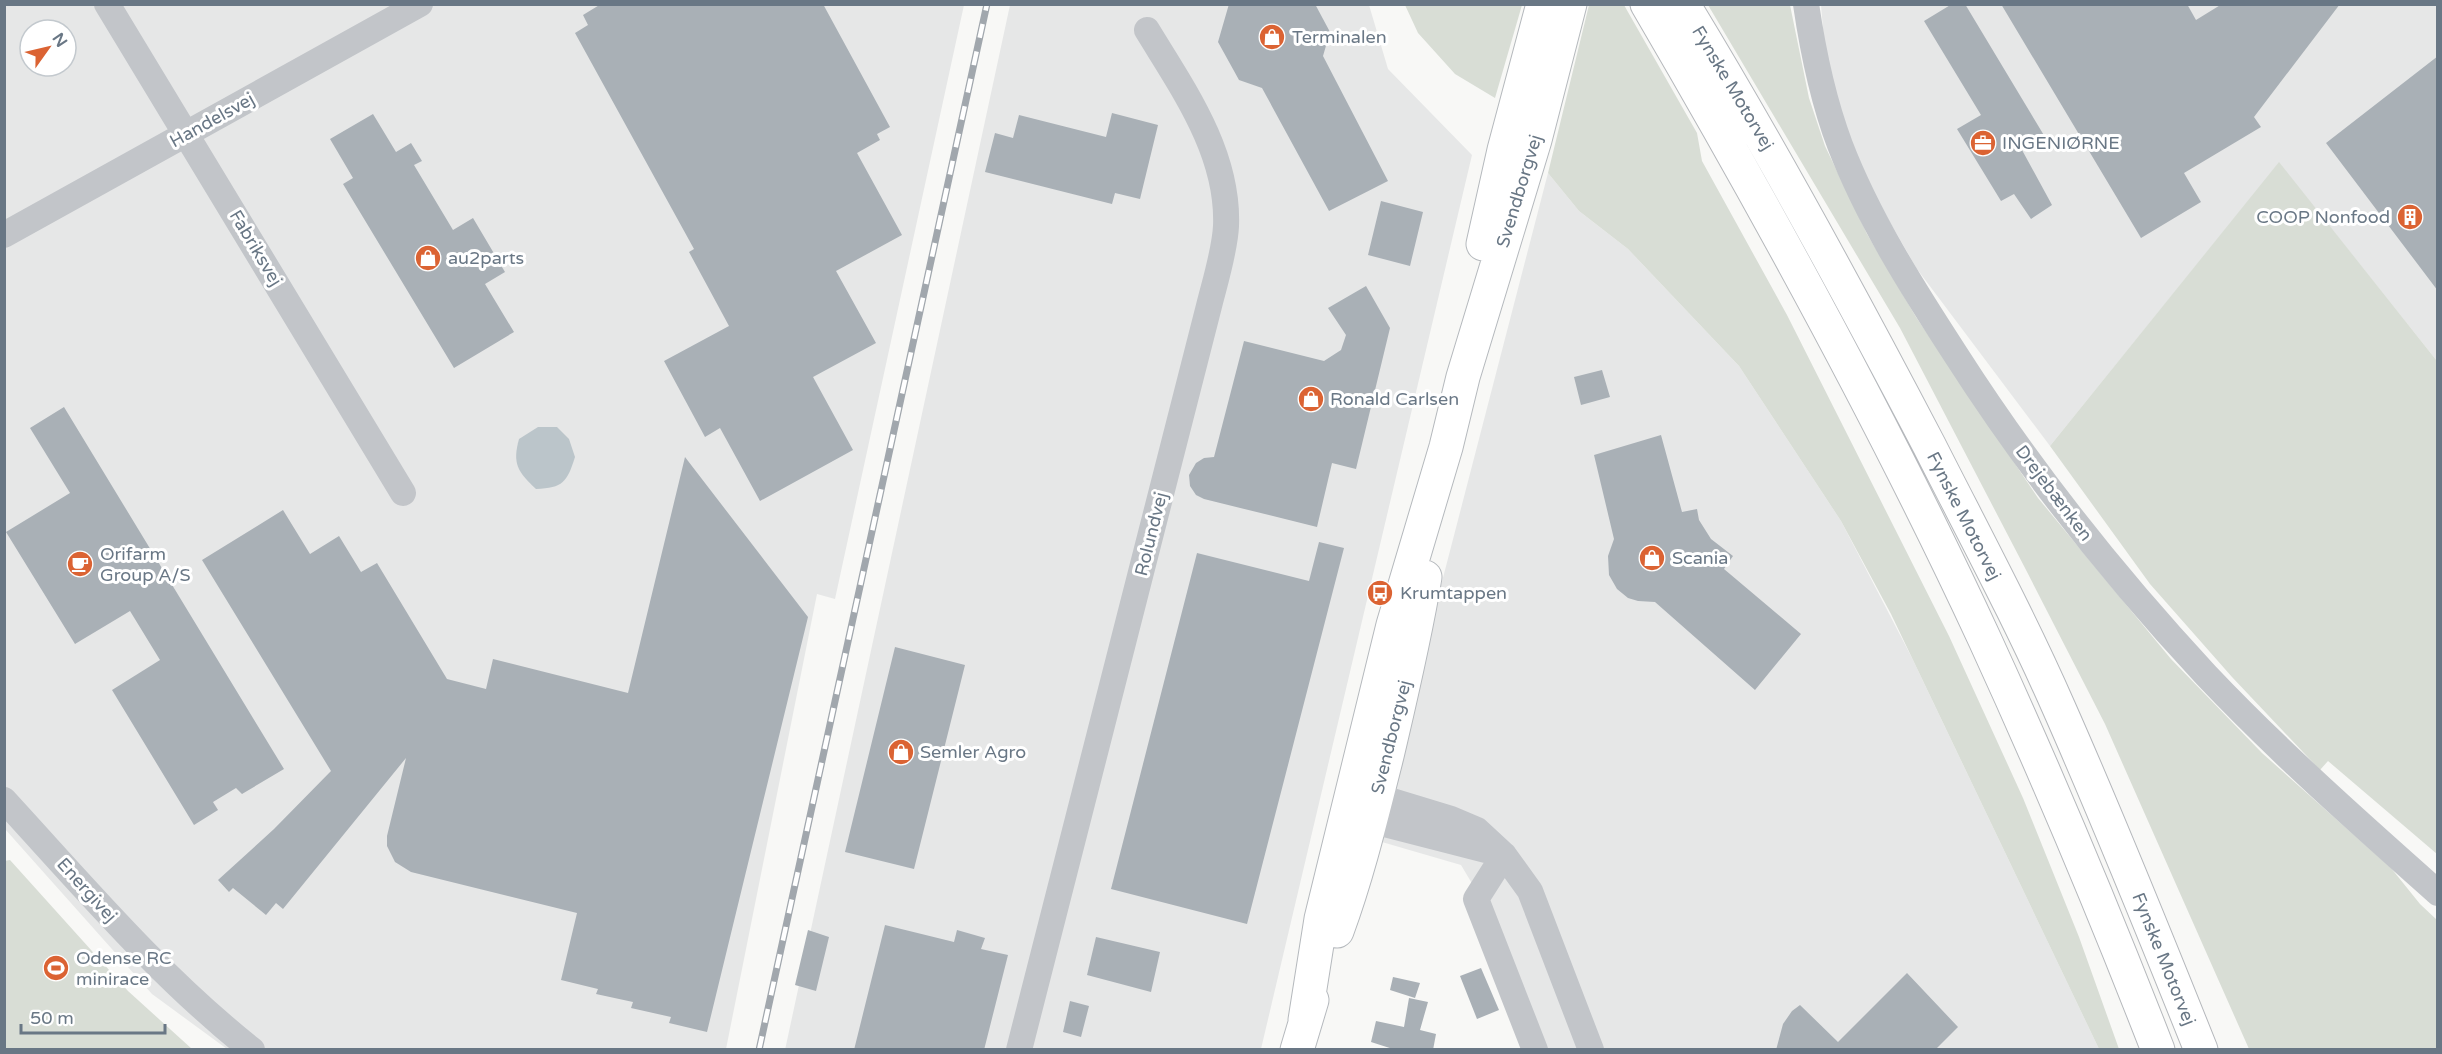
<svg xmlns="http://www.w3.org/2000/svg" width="2442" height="1054" font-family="'Varela Round',sans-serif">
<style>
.built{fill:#e6e7e7;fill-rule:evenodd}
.green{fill:#d8ddd5}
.water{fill:#bbc5ca}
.building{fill:#a9b0b6}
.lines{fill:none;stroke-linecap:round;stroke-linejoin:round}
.major-casing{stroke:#b5b9bd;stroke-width:35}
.highway-casing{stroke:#b5b8bc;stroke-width:35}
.minor{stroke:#c2c5c9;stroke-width:26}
.major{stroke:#fff;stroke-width:33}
.highway{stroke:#fff;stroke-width:33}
.rail-casing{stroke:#a1a7ad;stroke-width:7}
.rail{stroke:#fff;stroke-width:4.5;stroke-dasharray:14;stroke-linecap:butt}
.labels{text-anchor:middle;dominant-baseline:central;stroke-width:6;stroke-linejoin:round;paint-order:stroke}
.poi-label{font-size:18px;fill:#697785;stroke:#fff;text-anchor:start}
.street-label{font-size:18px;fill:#697785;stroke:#fff}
</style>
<rect width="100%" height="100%" fill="#f8f8f6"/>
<!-- built -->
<path class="built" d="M4 5H964L835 599 817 594 726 1049H227L152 994 5 829ZM30 30H66V66H30Z
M1010 5H1369L1388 69 1472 155 1261 1049 785 1050Z
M1821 5H2437V361L2279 163 2050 446 1917 269 1869 186 1827 77Z
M1548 173 1579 211 1628 249 1739 366 1841 521 1912 658 2099 1049H1544L1495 922 1461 865 1375 840Z"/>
<!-- green -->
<path class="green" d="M1405 5H1522L1495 98 1455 74 1418 33Z
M1589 5H1624L1697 133 1702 161 1787 315 1949 636 2023 798 2079 937 2119 1049H2099L1891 614 1841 521 1739 366 1628 249 1579 211 1548 173Z
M1708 5H1790L1809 98 1825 146 1867 234 1916 317 2038 498 2171 659 2262 753 2391 868 2420 904 2437 920V1049H2249L2105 724 2025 568 1900 328Z
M2279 162 2437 361V854L2328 761 2320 770 2232 677 2150 584 2050 446Z
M10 860 128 991 192 1049H5L4 861Z"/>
<!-- water -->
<path class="water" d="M538 427H557L569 439 575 457C567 482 563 488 536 489 518 472 512 464 519 439Z"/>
<!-- building -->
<path class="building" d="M601 4H823L890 127 877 134 880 140 857 153 902 235 836 271 876 343 813 377 853 450 760 501 720 428 705 437 664 361 729 326 689 252 694 249 575 33 588 25 583 15Z
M1229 4H1315L1330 32 1323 56 1388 181 1329 211 1262 88 1239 80 1218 42Z
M1952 4H1965L2045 137 2022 150 2052 205 2031 219 2014 194 2001 201 1957 129 1981 115 1924 21Z
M2001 4H2187L2196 20 2222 4H2340L2254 117 2261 127 2184 173 2201 202 2141 238Z
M2438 56V291L2326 143Z
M1112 113 1158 125 1140 199 1115 193 1112 204 985 172 995 133 1013 138 1019 115 1106 137Z
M373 114 396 152 411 143 422 161 414 165 453 230 473 218 505 272 485 284 514 332 454 368 343 184 353 178 330 139Z
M1381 201 1423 212 1410 266 1368 255Z
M1366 286 1390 328 1356 469 1332 463 1317 527 1204 499 1196 495 1190 486 1189 475 1196 463 1204 458 1214 457 1244 341 1324 361 1341 350 1346 335 1328 308Z
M1602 370 1610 397 1581 405 1574 377Z
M64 407 284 769 242 794 236 788 213 802 218 810 194 825 112 690 160 660 130 611 75 644 6 532 70 493 30 428Z
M1661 435 1682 512 1697 509 1699 520 1711 539 1733 556 1724 569 1801 634 1755 690 1655 602 1638 601 1628 598 1617 589 1609 575 1608 556 1614 539 1594 455Z
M685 457 808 617 707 1032 669 1023 671 1017 631 1008 633 1002 596 994 598 989 561 980 577 913 411 872 395 862 387 846V836L406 758 283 909 276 903 266 915 233 888 229 892 218 880 274 829 331 771 202 560 283 510 310 554 339 536 361 572 377 563 447 679 486 689 493 659 628 693Z
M1319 542 1344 548 1247 924 1111 889 1197 553 1309 581Z
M895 647 965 665 914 869 845 852Z
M885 925 954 942 957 930 985 938 981 949 1008 955 984 1050H854Z
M808 930 829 937 816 991 795 985Z
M1096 937 1160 952 1151 992 1087 975Z
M1481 968 1499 1010 1477 1019 1460 976Z
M1907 973 1958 1027 1935 1050H1776L1783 1024 1792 1011 1800 1005 1838 1042Z
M1393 977 1420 983 1415 998 1390 990Z
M1409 998 1428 1002 1420 1030 1436 1034 1433 1050H1396L1371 1042 1376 1021 1404 1027Z
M1070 1001 1089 1006 1081 1037 1063 1032Z"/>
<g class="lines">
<!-- major casing -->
<g class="major-casing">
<path id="major" d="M1483 244 1504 150 1543 4
M1337 931C1358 874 1372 815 1387 756 1401 696 1415 638 1425 577
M1305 1020 1321 919 1393 625 1446 447 1463 377 1535 140 1570 4
M1297 1050 1312 1000"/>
</g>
<!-- highway casing -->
<g class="highway-casing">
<path id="highway" d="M1647 4C1768 211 1884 422 1985 640 2047 775 2104 911 2158 1050
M1683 4C1771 148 1851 296 1929 445 1973 532 2020 619 2059 708 2109 821 2155 935 2201 1050"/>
</g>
<!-- minor -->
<path class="minor" d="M107 4 403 493
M1806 4C1813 52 1823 100 1840 145 1868 218 1913 289 1956 355 2029 469 2114 576 2206 675 2279 752 2358 822 2438 893
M4 235 420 4
M1359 791 1451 819 1477 830 1504 855 1530 891 1591 1050
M4 800C84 887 159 976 252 1050
M1353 816 1501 854
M1504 855 1476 899 1535 1050
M1019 1050 1209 306C1215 282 1225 250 1226 226 1229 153 1183 89 1147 30"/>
<!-- major -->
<use href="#major" class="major"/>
<!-- highway -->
<use href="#highway" class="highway"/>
<!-- rail casing -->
<g class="rail-casing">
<path id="rail" d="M759 1050 987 4"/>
</g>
<!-- rail -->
<use href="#rail" class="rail"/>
</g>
<!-- icons -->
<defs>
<g id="shop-disc" transform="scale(1.35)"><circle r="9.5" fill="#db6333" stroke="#fff"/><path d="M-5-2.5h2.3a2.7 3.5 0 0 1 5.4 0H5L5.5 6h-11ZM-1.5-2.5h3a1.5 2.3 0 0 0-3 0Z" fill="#fff"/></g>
<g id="office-disc" transform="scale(1.35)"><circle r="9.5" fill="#db6333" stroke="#fff"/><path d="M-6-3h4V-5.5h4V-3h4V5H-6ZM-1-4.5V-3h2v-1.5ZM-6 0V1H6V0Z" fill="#fff"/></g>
<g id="building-disc" transform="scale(1.35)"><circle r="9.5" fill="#db6333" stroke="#fff"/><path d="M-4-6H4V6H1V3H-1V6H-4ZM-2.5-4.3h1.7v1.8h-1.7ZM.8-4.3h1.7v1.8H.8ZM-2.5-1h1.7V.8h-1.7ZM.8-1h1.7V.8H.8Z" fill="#fff"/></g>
<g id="cafe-disc" transform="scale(1.35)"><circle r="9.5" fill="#db6333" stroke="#fff"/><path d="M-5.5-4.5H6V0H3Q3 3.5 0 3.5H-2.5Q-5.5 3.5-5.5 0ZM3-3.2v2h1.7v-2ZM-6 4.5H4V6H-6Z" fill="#fff"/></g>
<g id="bus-disc" transform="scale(1.35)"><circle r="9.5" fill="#db6333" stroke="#fff"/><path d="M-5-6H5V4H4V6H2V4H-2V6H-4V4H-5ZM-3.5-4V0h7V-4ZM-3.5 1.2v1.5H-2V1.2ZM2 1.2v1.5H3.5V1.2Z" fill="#fff"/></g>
<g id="stadium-disc" transform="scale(1.35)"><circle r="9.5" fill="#db6333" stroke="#fff"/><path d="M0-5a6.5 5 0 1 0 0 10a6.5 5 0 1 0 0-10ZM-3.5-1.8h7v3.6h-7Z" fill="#fff"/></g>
</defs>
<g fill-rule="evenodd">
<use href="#shop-disc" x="1272" y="37"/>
<use href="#office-disc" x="1983" y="143"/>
<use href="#building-disc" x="2410" y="217"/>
<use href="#shop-disc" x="428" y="258"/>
<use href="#shop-disc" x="1311" y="399"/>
<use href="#shop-disc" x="1652" y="558"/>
<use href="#cafe-disc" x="80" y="564"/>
<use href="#bus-disc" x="1380" y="593"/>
<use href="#shop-disc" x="901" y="752"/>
<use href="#stadium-disc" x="56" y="968"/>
</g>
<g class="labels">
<!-- poi labels -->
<g class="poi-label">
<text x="1292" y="37">Terminalen</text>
<text x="2002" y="143">INGENIØRNE</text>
<text x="2390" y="217" text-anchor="end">COOP Nonfood</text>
<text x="448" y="258">au2parts</text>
<text x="1330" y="399">Ronald Carlsen</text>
<text x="100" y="554">Orifarm<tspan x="100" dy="21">Group A/S</tspan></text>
<text x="1672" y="558">Scania</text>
<text x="1400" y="593">Krumtappen</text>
<text x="920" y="752">Semler Agro</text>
<text x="76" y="958">Odense RC<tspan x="76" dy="21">minirace</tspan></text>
</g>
<!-- street labels -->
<g class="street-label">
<text transform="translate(1733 88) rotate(59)">Fynske Motorvej</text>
<text transform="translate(212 120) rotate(-29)">Handelsvej</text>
<text transform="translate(1519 191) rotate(-73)">Svendborgvej</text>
<text transform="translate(256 248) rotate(59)">Fabriksvej</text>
<text transform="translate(2054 493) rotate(53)">Drejebænken</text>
<text transform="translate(1964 516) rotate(63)">Fynske Motorvej</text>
<text transform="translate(1151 534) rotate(-76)">Rolundvej</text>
<text transform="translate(1391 737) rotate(-76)">Svendborgvej</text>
<text transform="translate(87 890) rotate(48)">Energivej</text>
<text transform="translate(2164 959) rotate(68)">Fynske Motorvej</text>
</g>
</g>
<!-- border -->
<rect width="2442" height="1054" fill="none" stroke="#697785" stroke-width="12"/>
<!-- north arrow -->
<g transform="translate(48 48) rotate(56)"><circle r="28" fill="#ffffff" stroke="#c3c9ce" stroke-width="1.5"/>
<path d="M0-4.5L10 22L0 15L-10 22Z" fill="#db6333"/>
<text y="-9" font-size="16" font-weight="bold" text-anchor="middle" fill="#697785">N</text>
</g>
<!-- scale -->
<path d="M21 1024v9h144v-9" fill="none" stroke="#697785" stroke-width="3"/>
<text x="30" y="1024" font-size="18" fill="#697785" stroke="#ffffff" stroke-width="4.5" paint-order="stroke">50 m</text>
</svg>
